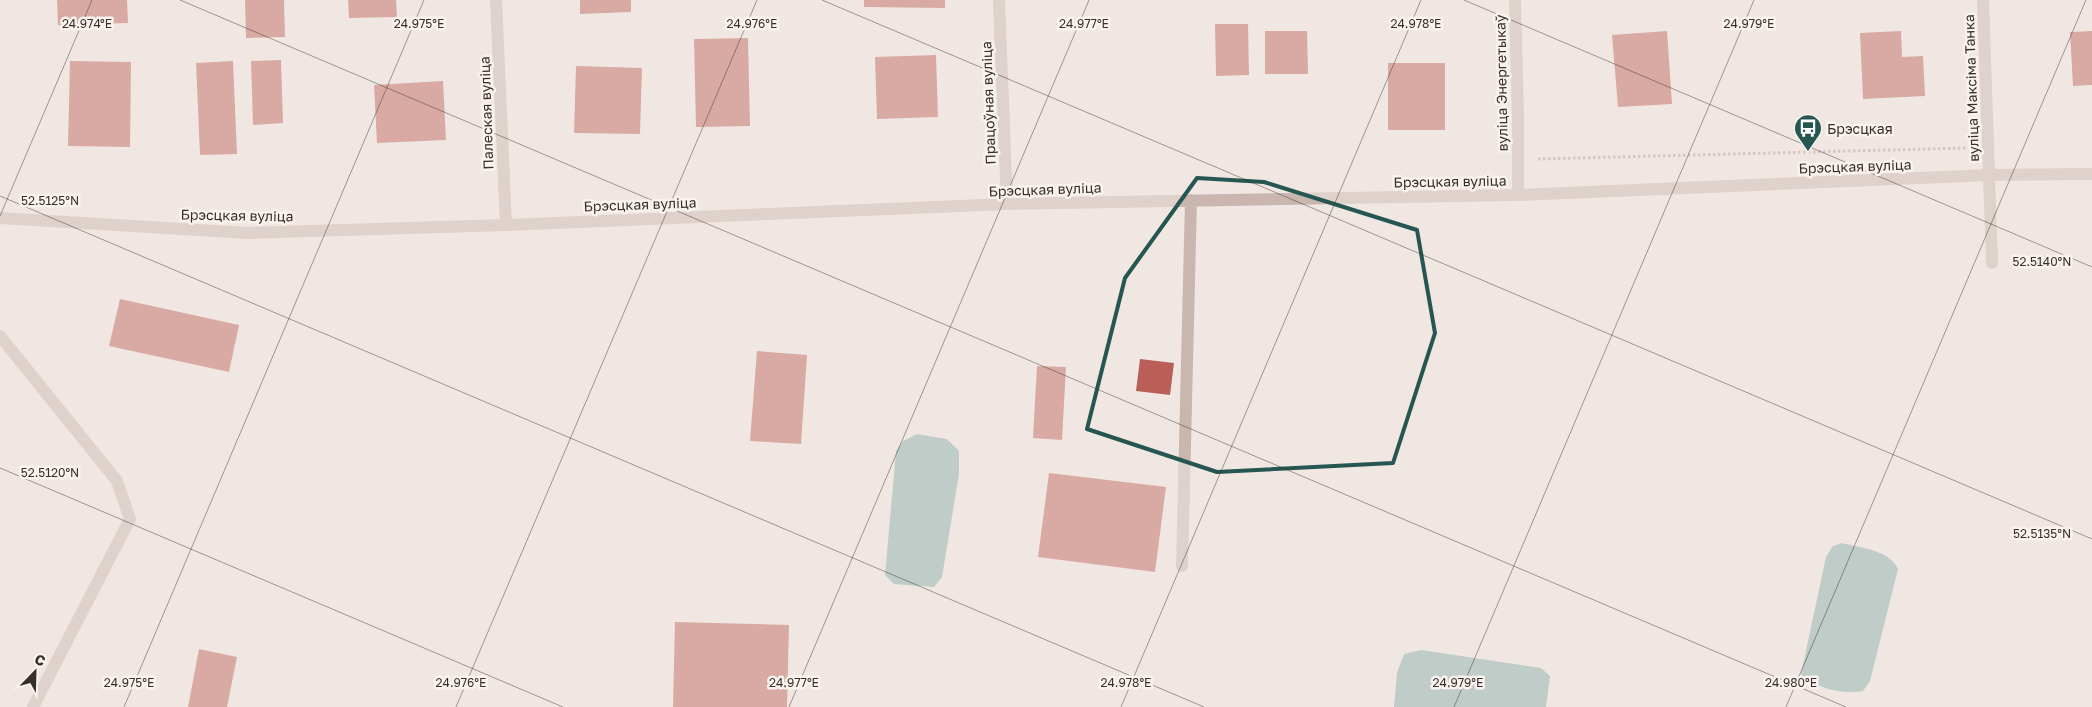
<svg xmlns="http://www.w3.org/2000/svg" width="2092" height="707" font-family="'Golos Text',sans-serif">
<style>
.water{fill:#84aca6}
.building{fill:#ba5f58}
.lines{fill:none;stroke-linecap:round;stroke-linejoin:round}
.path{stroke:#b4a099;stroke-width:3;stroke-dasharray:2.5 2.5;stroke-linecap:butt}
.minor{stroke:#c9b6af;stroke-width:12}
.marked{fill:none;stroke:#255651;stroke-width:4;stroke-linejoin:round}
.ticks{fill:none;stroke:#382e2c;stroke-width:1;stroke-opacity:0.45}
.labels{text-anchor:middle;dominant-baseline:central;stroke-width:5;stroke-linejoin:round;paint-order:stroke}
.street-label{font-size:14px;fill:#382e2c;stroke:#f9f2ee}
.poi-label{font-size:14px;fill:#382e2c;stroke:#f9f2ee;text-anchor:start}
.ticks-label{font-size:12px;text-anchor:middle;fill:#382e2c;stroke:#f9f2ee;stroke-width:5;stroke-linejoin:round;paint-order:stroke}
</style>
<rect width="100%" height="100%" fill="#f1e7e2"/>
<!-- water -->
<path class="water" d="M917 434 947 439 959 451V474L942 577 934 587 894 584 885 575 896 451 903 441Z
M1842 543C1861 548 1890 550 1898 569L1870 681 1863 691C1844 695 1814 688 1801 674L1826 557 1833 546Z
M1421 650 1541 668 1550 676 1546 707H1394L1397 673 1404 654Z"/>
<!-- building -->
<path class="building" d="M57 0H127L128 23 58 25Z
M245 0H284L285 37 246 38Z
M348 0H396L397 17 349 18Z
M580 0H631V12L580 14Z
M864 0H945V8L864 7Z
M1215 24H1248L1249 75 1216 76Z
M1265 31H1307L1308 74H1265Z
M1667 31 1672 104 1618 107 1612 35Z
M1901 31 1902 57 1923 56 1925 96 1863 99 1860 33Z
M2092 31V85L2073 86 2070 32Z
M748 38 750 126 696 127 694 39Z
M936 55 938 117 877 119 875 57Z
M281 60 283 123 253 125 251 61Z
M70 61 131 62 130 147 68 146Z
M233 61 237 154 200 155 196 63Z
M1388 63H1445V130H1388Z
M576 66 642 68 640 134 574 133Z
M443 81 446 140 377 143 374 85Z
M120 299 239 325 229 372 109 346Z
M757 351 807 355 801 444 750 441Z
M1140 359 1174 363 1170 395 1136 391Z
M1037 366 1066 367 1062 440 1033 438Z
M1049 473 1166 487 1155 572 1038 557Z
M675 622 789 625 787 707H673Z
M199 649 237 657 227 707H188Z"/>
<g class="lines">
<!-- path -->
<path class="path" d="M1538 159 1967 148"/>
<!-- minor -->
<path class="minor" d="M496 0 506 225
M999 0 1007 204
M1515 0 1518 117V195
M1983 0 1992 263
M0 218 248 233 506 225 1007 204 1518 195 1989 175 2092 174
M0 336 117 481 130 519 33 707
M1182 566 1191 200"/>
</g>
<!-- marked area -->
<path d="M0 0H2092V707H0ZM1197 178 1264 182 1417 230 1435 333 1393 463 1217 472 1087 429 1125 278Z" fill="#f1e7e2" fill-opacity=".55" fill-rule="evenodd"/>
<path class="marked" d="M1197 178 1264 182 1417 230 1435 333 1393 463 1217 472 1087 429 1125 278Z"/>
<!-- ticks -->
<path class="ticks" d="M180 0 1846 707M822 0 2092 539M1464 0 2092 267M0 196 1204 707M0 216 92 0M0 468 563 707M124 707 424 0M456 707 757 0M789 707 1089 0M1121 707 1421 0M1454 707 1754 0M1786 707 2086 0"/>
<!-- icons -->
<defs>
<g id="bus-pin" transform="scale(1.4375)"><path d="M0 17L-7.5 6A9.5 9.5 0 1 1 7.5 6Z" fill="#255651" stroke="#f9f2ee"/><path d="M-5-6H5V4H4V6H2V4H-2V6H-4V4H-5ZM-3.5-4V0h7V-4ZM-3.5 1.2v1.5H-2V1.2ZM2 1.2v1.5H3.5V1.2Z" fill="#fff"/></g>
</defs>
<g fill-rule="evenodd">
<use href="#bus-pin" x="1808" y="128"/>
</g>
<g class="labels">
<!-- street labels -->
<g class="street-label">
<text transform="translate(1501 83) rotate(-91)">вуліца Энергетыкаў</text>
<text transform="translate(1971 88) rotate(-92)">вуліца Максіма Танка</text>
<text transform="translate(988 103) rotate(-92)">Працоўная вуліца</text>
<text transform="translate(486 113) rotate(-92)">Палеская вуліца</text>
<text transform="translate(1855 166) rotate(-2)">Брэсцкая вуліца</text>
<text transform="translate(1450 181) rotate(-1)">Брэсцкая вуліца</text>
<text transform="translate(1045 189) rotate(-2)">Брэсцкая вуліца</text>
<text transform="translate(640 204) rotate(-2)">Брэсцкая вуліца</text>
<text transform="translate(237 215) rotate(1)">Брэсцкая вуліца</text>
</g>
<!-- poi labels -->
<g class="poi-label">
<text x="1827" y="128">Брэсцкая</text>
</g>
</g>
<g class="ticks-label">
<text x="87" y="28">24.974°E</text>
<text x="419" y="28">24.975°E</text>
<text x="752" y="28">24.976°E</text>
<text x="1084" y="28">24.977°E</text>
<text x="1416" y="28">24.978°E</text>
<text x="1749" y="28">24.979°E</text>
<text x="50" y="205">52.5125°N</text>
<text x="2042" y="266">52.5140°N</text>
<text x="50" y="477">52.5120°N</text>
<text x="2042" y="538">52.5135°N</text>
<text x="129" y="687">24.975°E</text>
<text x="461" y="687">24.976°E</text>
<text x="794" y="687">24.977°E</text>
<text x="1126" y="687">24.978°E</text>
<text x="1458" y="687">24.979°E</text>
<text x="1791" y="687">24.980°E</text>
</g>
<!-- north arrow -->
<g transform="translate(35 672) rotate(23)" stroke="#f9f2ee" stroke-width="4" paint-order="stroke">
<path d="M0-4L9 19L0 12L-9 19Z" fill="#382e2c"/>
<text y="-8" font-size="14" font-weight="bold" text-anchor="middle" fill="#382e2c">С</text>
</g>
</svg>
